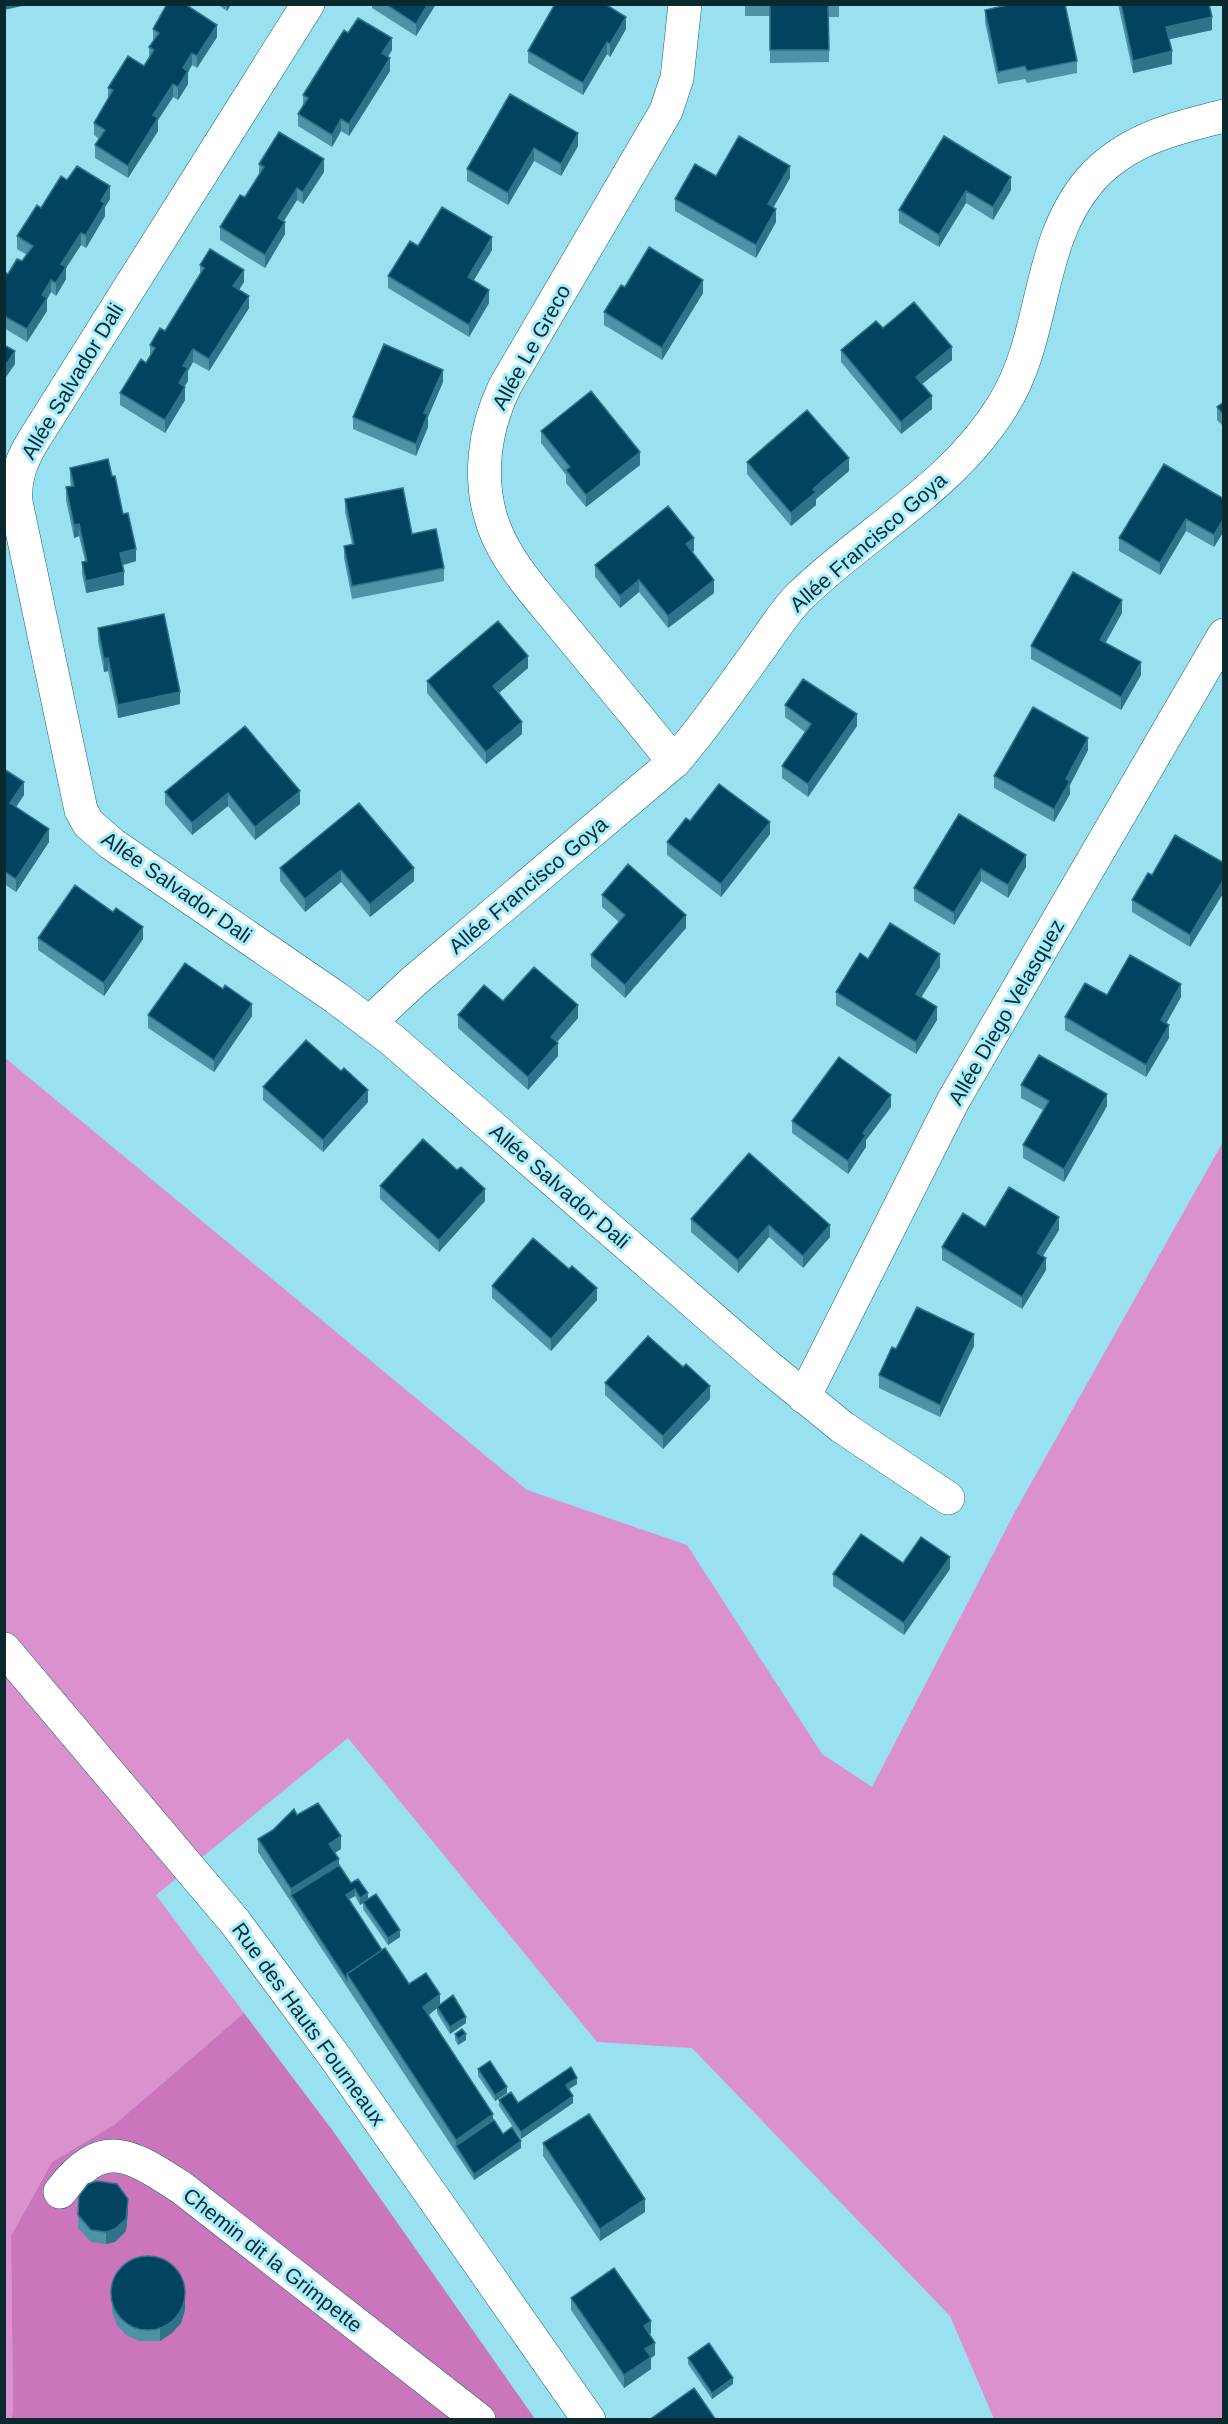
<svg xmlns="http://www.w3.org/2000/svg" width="1228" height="2424" font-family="Helvetica,sans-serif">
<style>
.green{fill:#da91cd}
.forest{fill:#ca75bc}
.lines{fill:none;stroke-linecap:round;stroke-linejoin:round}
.minor-casing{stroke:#156472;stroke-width:34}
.minor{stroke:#fff;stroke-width:33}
.wall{fill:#4e92a8}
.shaded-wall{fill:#2f738b}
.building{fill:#02445f;stroke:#2f738b;stroke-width:1.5}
.labels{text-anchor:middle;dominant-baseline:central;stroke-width:6;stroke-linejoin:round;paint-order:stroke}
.street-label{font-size:21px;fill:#0a292f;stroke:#a6eefe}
</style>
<rect width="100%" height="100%" fill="#99e1f1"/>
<!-- green -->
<path class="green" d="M4 1057 527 1490 687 1545 822 1754 872 1787 1017 1508 1223 1142V2419H994L950 2316 692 2048 597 2042 348 1738 156 1895 244 2013 114 2125 52 2162 11 2236 13 2412 11 2419H5Z"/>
<!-- forest -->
<path class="forest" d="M244 2013 333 2131 535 2419 11 2420 13 2412 11 2236 52 2162 114 2125Z"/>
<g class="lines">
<!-- minor casing -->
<g class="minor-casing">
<path id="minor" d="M308 4 33 441C21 461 14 479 16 502L81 810 88 823 112 844 335 997 391 1039 766 1365 842 1427 948 1498
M674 762C638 717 601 673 564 628 539 597 508 565 494 527 477 481 484 429 505 386L666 111 677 78 685 4
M369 1023 414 981 674 762C705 727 731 688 759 650 772 632 784 612 800 596 867 531 954 486 1003 405 1047 335 1035 243 1091 179 1126 140 1174 128 1224 116
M804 1397 953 1101 1224 635
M4 1649 235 1922 335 2057 589 2420
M60 2192C103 2135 131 2155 182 2188L479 2420"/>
</g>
<!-- minor -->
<use href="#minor" class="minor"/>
</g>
<!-- wall -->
<path class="wall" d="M217 4H231L227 11Z
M372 4H436L416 36 372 8Z
M745 4 839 5V17H829V62L770 63V16H745Z
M1118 4H1209L1212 30 1169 39 1172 64 1133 73Z
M985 10 1077 61V73L1027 83 1025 79 998 84 985 22Z
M153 29 217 37 197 68 192 65 188 72V84L178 100 173 97 158 120V131L128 178 95 158V145L99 139 94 135V123L108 99V88L144 66 149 58V47L153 41Z
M626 29 610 57 607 54 583 95 528 63V51Z
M348 33 392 50 388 57 390 71 349 136 341 131 332 147 298 126V114L303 106V95Z
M510 94 578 146 561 176 534 161 508 205 467 181V169Z
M259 164 324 172 303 204 297 200 284 221 285 234 265 268 220 240V227L245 197 259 175Z
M716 176 790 178 773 208 776 222 756 258 675 211V199Z
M1011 177V190L993 220 966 203 939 247 899 223V210Z
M110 199 105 207V216L86 248 81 245 66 268V279L56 296 51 292 47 299V311L27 342 4 328V272L8 274 22 261 27 255 17 249V236L41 208Z
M418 246 492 250 473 281 489 303 469 337 388 288V276Z
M200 265 244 282 239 290 249 308 209 371 193 362 188 371V381L184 386 185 400 165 433 120 405V393L146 363 150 355V345L165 331 200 275Z
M625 287 703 293 662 360 604 325V312Z
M883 328 952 360 922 384 932 409 901 434 841 362V350Z
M443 382 428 417V427L416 456 353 429V417Z
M1224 402V427L1217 420V407Z
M541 431 640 465 586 507 566 483V475L541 443Z
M747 462 849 471 816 499V505L791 526 747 474Z
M70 468 112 476 136 561 122 565 124 585 86 593 82 574V562L85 561 79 536 74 538 66 500V487L71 486 70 480Z
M345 499 412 534 444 568V581L352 599 344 558V546L352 544 345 512Z
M1224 499V531L1214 547 1186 531 1160 575 1119 551V538Z
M694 551 692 552 714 593 668 628 639 592 620 608 595 577V565Z
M1122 613 1106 642 1141 675 1121 710 1031 659V646Z
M98 628 180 704 118 718 108 671 104 672 98 641Z
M528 668 499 693 522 734 486 764 427 693V681Z
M785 705 857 726 808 797 782 778V766L805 732 785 717Z
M245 726 300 804 255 840 228 806 192 835 165 804V792Z
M1224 738V754L1222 753V741Z
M1088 750 1070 785V794L1054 822 994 788V776Z
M4 769 24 795 16 807 49 842 16 892 4 884Z
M359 803 414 881 370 917 341 882 305 912 280 881V868Z
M690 821 770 834 721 897 667 855V842Z
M1026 855V867L1008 898 981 881 954 925 914 901V888Z
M1224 863V892L1190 947 1132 912V900L1152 875Z
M602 895 686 928 625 998 591 967V955L619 922 602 907Z
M38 938 143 939 104 996 38 950Z
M868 959 940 967 921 997 937 1020 916 1054 836 1005V992Z
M1107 995 1181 997 1166 1023 1169 1038 1146 1077 1065 1030V1017Z
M503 1001 578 1018 557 1042 558 1056 528 1090 458 1028V1015Z
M148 1015 252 1016 214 1072 148 1028Z
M1021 1085 1107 1106 1064 1182 1023 1158V1145L1043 1110 1021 1098Z
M263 1087 368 1102 323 1152 263 1100Z
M891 1107 866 1140V1147L848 1174 792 1133V1121Z
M749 1153 830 1237 803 1268 769 1237 738 1273 691 1232V1219Z
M457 1170 485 1201 439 1252 380 1199V1186Z
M985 1227 1059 1230 1043 1256 1046 1270 1022 1309 942 1260V1247Z
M492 1286 597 1300 551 1351 492 1298Z
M974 1346 940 1417 879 1388V1375L896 1349Z
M605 1383 710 1399 663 1449 605 1395Z
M903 1563 950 1569 904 1635 833 1586V1574Z
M297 1815 341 1849 335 1853 339 1865 351 1883 368 1899 400 1937 388 1945 363 1909V1903L360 1905 355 1896 349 1899 382 1950 409 1984 466 2023 450 2034 437 2013V2008L429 2015 503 2134 521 2148 474 2180 258 1852V1839Z
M455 2034 466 2040 458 2045 455 2040Z
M478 2069 507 2093 495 2101 478 2076Z
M577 2084 569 2089 573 2103 521 2139 499 2106V2100L518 2103Z
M543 2143 645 2212 600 2241 543 2156Z
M79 2196 128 2212 126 2231 115 2242 106 2244 91 2242 78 2228Z
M112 2285 185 2310 181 2323 172 2333 160 2341H139L126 2335 117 2325 112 2312Z
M571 2298 651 2333 649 2335 655 2355 651 2358V2369L624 2388 571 2310Z
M688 2358 733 2384 712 2399 688 2364Z"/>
<!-- shaded-wall -->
<path class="shaded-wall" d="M4 4H27V5L4 10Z
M227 4H231L227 11Z
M428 4H436L416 36V24Z
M626 17V29L610 57V44Z
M1212 17V30L1166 40V27Z
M217 25V37L197 68V56Z
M392 38V50L382 66V53Z
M607 42V54L583 95V83Z
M1172 51V64L1133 73V61Z
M192 53V65L188 72V84L178 100V87L183 68Z
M390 58V71L349 136V124Z
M173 84V97L158 120V131L128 178V166L153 115Z
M341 119V131L332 147V135Z
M578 133V146L561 176V164Z
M534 148V161L508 205V193Z
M324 159V172L303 204V192Z
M790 166V178L768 217V204Z
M1011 177V190L993 220V207Z
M110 186V199L105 207V216L86 248V235L101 201Z
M297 188V200L278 230V218Z
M966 191V203L939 247V235Z
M776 209V222L756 258V245Z
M285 222V234L265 268V255Z
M81 233V245L66 268V279L56 296V283L61 264Z
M492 237V250L468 290V277Z
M244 270V282L233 299V286Z
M51 280V292L47 299V311L27 342V329L42 295Z
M703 280V293L662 360V348Z
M489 290V303L469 337V325Z
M249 296V308L209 371V359Z
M952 347V360L916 389V377Z
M193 349V362L188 371V381L179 395V383L183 366Z
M15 351V364L4 380V368Z
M443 370V382L428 417V427L416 456V444L424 413Z
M185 387V400L165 433V420Z
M932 396V409L901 434V422Z
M640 452V465L586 507V495Z
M849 458V471L816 499V505L791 526V513L813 489Z
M1224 518V531L1214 547V535Z
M1186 519V531L1160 575V563Z
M79 524V536L74 538V525Z
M694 538V551L686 557V544Z
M136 549V561L120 566V553Z
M124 572V585L86 593V581Z
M639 580V592L620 608V596Z
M714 580V593L668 628V616Z
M1122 600V613L1100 652V640Z
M528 656V668L493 698V686Z
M108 658V671L104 672V659Z
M1141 662V675L1121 710V697Z
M180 692V704L118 718V705Z
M857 714V726L808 797V784Z
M522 722V734L486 764V752Z
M1088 738V750L1070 785V794L1054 822V809L1066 779Z
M24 782V795L10 816V803Z
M300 791V804L255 840V827Z
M228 793V806L192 835V823Z
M770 822V834L721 897V884Z
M49 829V842L16 892V879Z
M1026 855V867L1008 898V885Z
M414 868V881L370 917V904Z
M981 869V881L954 925V913Z
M341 870V882L305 912V899Z
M1224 879V892L1190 947V935Z
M686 915V928L625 998V985Z
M143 927V939L104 996V983Z
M940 954V967L916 1006V994Z
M1181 984V997L1161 1033V1020Z
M252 1004V1016L214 1072V1060Z
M578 1005V1018L551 1049V1037Z
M937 1007V1020L916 1054V1042Z
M1169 1025V1038L1146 1077V1065Z
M558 1043V1056L528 1090V1077Z
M368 1090V1102L323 1152V1140Z
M1107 1094V1106L1064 1182V1169Z
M891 1095V1107L866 1140V1147L848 1174V1161L863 1133Z
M485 1189V1201L439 1252V1240Z
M1059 1217V1230L1037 1265V1253Z
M769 1225V1237L738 1273V1260Z
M830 1225V1237L803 1268V1256Z
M1046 1258V1270L1022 1309V1297Z
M597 1288V1300L551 1351V1339Z
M974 1334V1346L940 1417V1405Z
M710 1386V1399L663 1449V1436Z
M950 1557V1569L904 1635V1623Z
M341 1836V1849L329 1856V1844Z
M339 1859V1871L291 1895V1889Z
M355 1889V1896L346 1901V1895Z
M368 1893V1899L360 1905V1898Z
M400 1930V1937L388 1945V1938Z
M440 1994V2006L423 2019V2007Z
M466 2017V2023L450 2034V2027Z
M466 2034V2040L458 2045V2039Z
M577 2078V2084L566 2091V2085Z
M507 2087V2093L495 2101V2095Z
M573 2096V2103L521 2139V2132Z
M493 2114V2127L456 2146V2140Z
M521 2141V2148L474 2180V2174Z
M128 2199V2212L126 2231 115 2242 106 2244V2232Z
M645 2199V2212L600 2241V2229Z
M185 2297V2310L181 2323 172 2333 160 2341V2328Z
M651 2321V2333L644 2338V2326Z
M655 2343V2355L651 2358V2369L624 2388V2375L645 2349Z
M733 2378V2384L712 2399V2393Z"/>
<!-- building -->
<path class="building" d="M167 4H185L217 25 197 56 192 53 183 68 188 71 178 87 173 84 153 115 158 118 128 166 95 145 105 130 94 123 113 90 108 88 128 56 144 66 154 50 149 47 159 33 153 29Z
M386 4H428L416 24Z
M555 4H605L626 17 610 44 607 42 583 83 528 51Z
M770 4H839L828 5 829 50H770Z
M1012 4H1065L1077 61 1027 71 1025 66 998 72 985 10Z
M1121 4H1209L1212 17 1166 27 1172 51 1133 61Z
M358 18 392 38 382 53 390 58 349 124 341 119 332 135 298 114 308 98 303 95 323 63 344 30 348 33Z
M510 94 578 133 561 164 534 148 508 193 467 169Z
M279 132 324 159 303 192 297 188 278 218 285 222 265 255 220 227 240 195 245 197 264 167 259 164Z
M739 136 790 166 768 204 776 209 756 245 675 199 695 164 716 176Z
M944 136 1011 177 993 207 966 191 939 235 899 210Z
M77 166 110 186 101 201 105 203 86 235 81 233 61 264 66 267 56 283 51 280 42 295 47 298 27 329 4 316V272L8 274 17 259 22 261 33 246 17 236 37 205 41 208 61 176 67 180Z
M442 207 492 237 468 277 489 290 469 325 388 276 410 241 418 246Z
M649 247 703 280 662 348 604 312 621 285 625 287Z
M210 249 244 270 233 286 249 296 209 359 193 349 183 366 188 368 179 383 185 387 165 420 120 393 141 359 146 363 155 348 150 345 160 328 165 331 204 268 200 265Z
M914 302 952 347 916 377 932 396 901 422 841 350 876 321 883 328Z
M384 344 443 370 424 413 428 414 416 444 353 417Z
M4 345 15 351 4 368Z
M591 391 640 452 586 495 566 470 570 467 541 431Z
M1224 402V415L1217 407Z
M807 410 849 458 813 489 816 492 791 513 747 462Z
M108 459 112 476H115L123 514 128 513 136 549 120 553 124 572 86 581 82 562 87 561 79 524 74 525 66 487 74 486 70 468Z
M1164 464 1224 499V518L1214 535 1186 519 1160 563 1119 538Z
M403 488 412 534 436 529 444 568 352 586 344 546 354 544 345 499Z
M668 506 694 538 686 544 714 580 668 616 639 580 620 596 595 565Z
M1073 572 1122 600 1100 640 1141 662 1121 697 1031 646Z
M164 614 180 692 118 705 108 658 104 659 98 628Z
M498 621 528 656 493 686 522 722 486 752 427 681Z
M803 679 857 714 808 784 782 766 811 724 785 705Z
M1033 707 1088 738 1066 779 1070 781 1054 809 994 776Z
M245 726 300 791 255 827 228 793 192 823 165 792Z
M4 769 24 782 10 803 49 829 16 879 4 871Z
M719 784 770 822 721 884 667 842 686 818 690 821Z
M359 803 414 868 370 904 341 870 305 899 280 868Z
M959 814 1026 855 1008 885 981 869 954 913 914 888Z
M1175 835 1224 863V879L1190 935 1132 900 1148 873 1152 875Z
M628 864 686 915 625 985 591 955 625 915 602 895Z
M75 885 113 912 116 908 143 927 104 983 38 938Z
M890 923 940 954 916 994 937 1007 916 1042 836 992 860 953 868 959Z
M1130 955 1181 984 1161 1020 1169 1025 1146 1065 1065 1017 1085 983 1107 995Z
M185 963 223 989 225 985 252 1004 214 1060 148 1015Z
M534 967 578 1005 551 1037 558 1043 528 1077 458 1015 484 985 503 1001Z
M306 1040 341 1071 344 1068 368 1090 323 1140 263 1087Z
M1039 1055 1107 1094 1064 1169 1023 1145 1049 1101 1021 1085Z
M839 1057 891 1095 863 1133 866 1135 848 1161 792 1121Z
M423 1139 457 1170 461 1167 485 1189 439 1240 380 1186Z
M749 1153 830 1225 803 1256 769 1225 738 1260 691 1219Z
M1009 1187 1059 1217 1037 1253 1046 1258 1022 1297 942 1247 963 1213 985 1227Z
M533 1238 569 1269 572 1266 597 1288 551 1339 492 1286Z
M917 1307 974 1334 940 1405 879 1375 892 1347 896 1349Z
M648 1336 683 1367 686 1364 710 1386 663 1436 605 1383Z
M861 1534 903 1563 921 1537 950 1557 904 1623 833 1574Z
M318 1803 341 1836 329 1844 339 1859 291 1889 258 1839 273 1830 294 1809 297 1815Z
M339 1865 351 1883 358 1879 368 1893 360 1898 355 1889 346 1895 382 1950 347 1974V1980L291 1895Z
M376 1894 400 1930 388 1938 363 1902Z
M385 1948 409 1984 426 1973 440 1994 423 2007 493 2114 456 2140 347 1974Z
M453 1995 466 2017 450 2027 437 2007Z
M462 2029 466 2034 458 2039 455 2034Z
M490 2061 507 2087 495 2095 478 2069Z
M571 2067 577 2078 566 2085 573 2096 521 2132 499 2100 511 2092 518 2103Z
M589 2114 645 2199 600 2229 543 2143Z
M494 2120 503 2134 512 2127 521 2141 474 2174 456 2146Z
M97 2181 117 2184 128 2199 126 2219 115 2229 106 2232 91 2230 78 2215 79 2196 88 2184Z
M111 2293a37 37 0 1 1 74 0a37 37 0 1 1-74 0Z
M614 2268 651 2321 644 2326 655 2343 645 2349 651 2357 624 2375 571 2298Z
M709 2343 733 2378 712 2393 688 2358Z
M694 2388 716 2420H649Z"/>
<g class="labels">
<!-- street labels -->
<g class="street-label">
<text transform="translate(531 347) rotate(-61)">Allée Le Greco</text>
<text transform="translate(72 381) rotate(-59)">Allée Salvador Dali</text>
<text transform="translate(868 542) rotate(-41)">Allée Francisco Goya</text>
<text transform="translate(528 885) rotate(-40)">Allée Francisco Goya</text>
<text transform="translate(177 887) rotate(35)">Allée Salvador Dali</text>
<text transform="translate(1006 1012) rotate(-60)">Allée Diego Velasquez</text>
<text transform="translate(560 1186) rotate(41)">Allée Salvador Dali</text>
<text transform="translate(309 2024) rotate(54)">Rue des Hauts Fourneaux</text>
<text transform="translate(273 2260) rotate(38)">Chemin dit la Grimpette</text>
</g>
</g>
<!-- border -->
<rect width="1228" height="2424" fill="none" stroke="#0a292f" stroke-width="12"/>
</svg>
